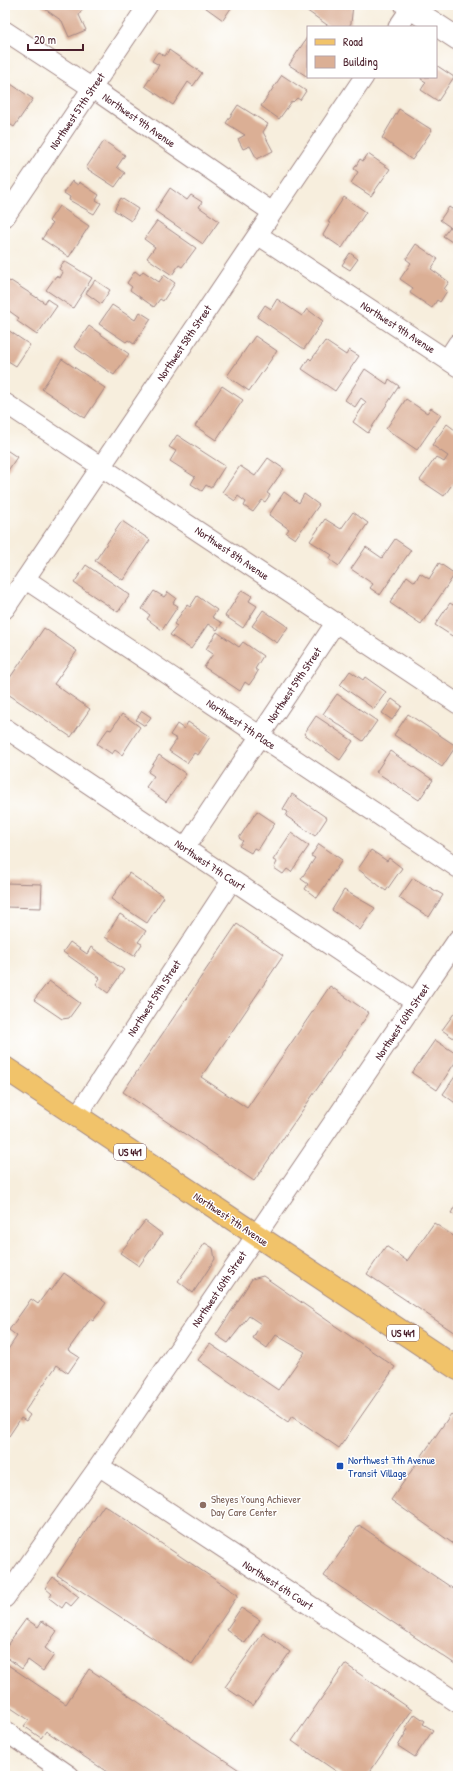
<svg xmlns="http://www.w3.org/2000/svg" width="463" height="1781" font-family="'Patrick Hand',sans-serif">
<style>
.building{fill:#dbaf95}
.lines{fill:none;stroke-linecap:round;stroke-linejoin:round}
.minor-casing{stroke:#a08684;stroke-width:21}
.tertiary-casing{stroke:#a08684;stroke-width:24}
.primary-casing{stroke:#a08684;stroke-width:24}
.minor{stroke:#fff;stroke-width:19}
.tertiary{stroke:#fff;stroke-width:22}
.primary{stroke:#f1c36a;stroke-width:22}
.transit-dot{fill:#1a4fb4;stroke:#fff;stroke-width:1.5}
.education-dot{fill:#8d6e63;stroke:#fff;stroke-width:1.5}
.labels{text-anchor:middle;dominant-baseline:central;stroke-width:3;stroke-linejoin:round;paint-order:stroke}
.shield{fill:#fff;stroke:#80626b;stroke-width:1}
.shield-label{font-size:10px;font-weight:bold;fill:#4a1f2b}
.street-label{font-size:11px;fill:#4a1f2b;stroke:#fff}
.transit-label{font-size:11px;fill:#164399;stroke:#fff;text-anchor:start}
.education-label{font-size:11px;fill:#785e54;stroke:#fff;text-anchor:start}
</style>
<rect width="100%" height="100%" fill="#fff"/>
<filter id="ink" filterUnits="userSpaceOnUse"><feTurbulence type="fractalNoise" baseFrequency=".025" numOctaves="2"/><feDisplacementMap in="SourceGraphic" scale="8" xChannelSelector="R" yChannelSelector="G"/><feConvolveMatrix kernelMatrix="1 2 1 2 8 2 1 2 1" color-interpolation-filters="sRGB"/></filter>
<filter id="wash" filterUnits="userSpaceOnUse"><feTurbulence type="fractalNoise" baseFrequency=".012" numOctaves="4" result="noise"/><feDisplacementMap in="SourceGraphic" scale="16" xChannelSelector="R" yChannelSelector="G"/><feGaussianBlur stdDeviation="0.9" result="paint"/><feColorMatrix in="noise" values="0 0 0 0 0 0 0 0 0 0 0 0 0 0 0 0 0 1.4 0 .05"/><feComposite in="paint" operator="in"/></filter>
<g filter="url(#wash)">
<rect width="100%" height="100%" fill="#f7eedd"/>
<g id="blocks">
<!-- building -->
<path class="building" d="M43 5H78L83 8 79 15 86 30 69 37 62 21 42 7Z
M202 5H233L223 20Z
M299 5H353L351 23 349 27H330Z
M308 36V77L289 65Z
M169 50 202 73 193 86 188 82 173 105 145 86 159 65 152 61 155 56 158 52 165 56Z
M436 65 454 77 438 101 421 90 426 82 421 79 422 77H436Z
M282 75 306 91 300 100 297 98 293 102 292 101 279 119 261 106Z
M5 80 33 99 14 127 5 121Z
M238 105 268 124 263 132 273 151 257 159 250 146 243 149 238 139 245 135 226 123Z
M399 109 432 130 412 160 382 138Z
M104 141 125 155 117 167 125 173 115 187 86 168Z
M368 154 390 169 371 196 351 183 358 172 354 169 360 159 363 161Z
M72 181 78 185 79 182 99 195 96 200 101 203 94 214 69 200 70 197 64 193Z
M170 188 187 200 191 195 202 202 199 207 219 221 203 244 155 211Z
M344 197 366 212 342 248 323 235 330 223 328 222Z
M121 198 138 209 131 221 114 210Z
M59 206 89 226 69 257 42 239 52 224 49 221Z
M449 207 458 213V246L443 236 450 227 440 220Z
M157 221 196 248 182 267 179 265 172 275 147 258 155 247 144 239Z
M416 244 438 259 431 269 449 282 444 289 447 291 440 302 437 300 432 308 410 293 413 288 400 279 411 263 406 259Z
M350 253 358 259 350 270 342 265Z
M64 261 92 278 73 308 46 290 56 276 60 278 63 272 59 269Z
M135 271 140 275 143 271 159 282 164 275 175 283 163 301 160 299 154 307 130 290 132 287 127 283Z
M6 279 10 282 11 281 45 303 47 299 57 306 37 335 17 321 19 318 5 308Z
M95 280 110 290 101 304 86 293Z
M277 299 302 316 307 309 323 321 304 349 257 317 265 305 271 309Z
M112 305 135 320 140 312 151 319 134 344 128 340 126 342 99 324Z
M89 326 129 354 114 375 74 347Z
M5 328 30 345 16 366 5 359Z
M255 336 277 351 249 391 227 376Z
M325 341 346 355 349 350 359 356 335 391 302 369 309 358 311 360Z
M62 359 105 388 85 418 42 389Z
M365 369 387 384 389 379 399 386 368 433 353 422 366 402 361 398 355 407 345 400Z
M222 386 243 400 216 440 195 426Z
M406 399 427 413 431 408 441 415 417 450 386 429Z
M447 424 455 430 458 426V476L444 496 420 480 436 457 444 462 448 456 432 445Z
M177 435 225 466 211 488 206 485 202 491 191 484 195 477 170 461 176 451 169 447Z
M5 449 17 457 7 472 5 471Z
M268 458 284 469 267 493 270 495 265 502 262 500 253 512 244 506 246 502 238 496 235 501 222 492 240 466 255 476Z
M284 492 299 503 304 494 319 505 295 539 286 533 289 529 269 515Z
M353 512 368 523 339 566 329 559 332 555 310 541 325 519 341 529Z
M122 521 150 540 123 580 95 561Z
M395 539 411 550 380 595 370 588 373 584 351 569 366 547 382 558Z
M439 563 455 574 421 624 390 603 407 576 415 582 420 573 429 579Z
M86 565 130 595 118 612 74 583Z
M242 590 252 596 249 601 257 606 243 628 225 616Z
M154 591 164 597 168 592 176 598 173 603 178 606 162 630 147 619 150 615 142 609Z
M197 596 217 610 212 617 222 623 217 630 208 624 191 649 170 635 177 626 174 624 187 605 190 607Z
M450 603 458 608V646L454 643 457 639 435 625Z
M263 610 288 627 277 643 252 626Z
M44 628 77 651 54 684 90 709 71 737 5 692V685Z
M217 632 239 647 243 642 263 656 255 669 258 671 254 678 249 685 245 682 240 691 204 667 213 654 206 649Z
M350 671 363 680 365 677 386 692 374 709 340 685Z
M337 694 377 721 363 741 323 714Z
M392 699 402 706 392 720 382 713Z
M142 711 151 717 145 726 136 720Z
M122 714 140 727 122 755 115 750 112 754 97 744 108 729 111 730Z
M408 714 456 746 442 767 394 735Z
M316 716 353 741 340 760 304 734Z
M188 722 210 737 198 755 194 753 187 763 169 751 177 739 170 735 177 724 184 729Z
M390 751 433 780 419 800 376 772Z
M159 755 186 774 166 802 146 787 154 776 148 772Z
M292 794 327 818 315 836 286 816 288 812 283 809Z
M257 811 275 823 258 850 254 848 251 853 239 846 243 841 239 838Z
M291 833 309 846 291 872 287 869 283 874 274 868 277 862 273 860Z
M319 844 342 860 317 898 305 889 308 884 301 879 315 858 311 856Z
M371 850 387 861 389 858 402 868 386 891 358 869Z
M129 873 164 897 147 923 111 899Z
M413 878 443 895 429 917 399 898Z
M5 883 42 884 41 908 5 907Z
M344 890 375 908 360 930 332 910Z
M120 914 146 931 138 942 142 944 134 956 105 937Z
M237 924 283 956 201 1077 247 1108 330 986 369 1013 254 1181 123 1092Z
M70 942 87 954 91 947 124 970 108 993 96 984 100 978 63 952Z
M49 981 80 1003 69 1018 62 1019 34 1000Z
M458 1008V1041L442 1030Z
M435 1040 458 1055V1058L437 1090 412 1073Z
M456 1075 458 1077V1105L443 1094Z
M458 1202V1217L451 1213Z
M145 1221 162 1234 139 1266 120 1253Z
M434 1223 458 1239V1335L367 1274 386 1246 407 1261Z
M205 1243 213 1248 215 1259 193 1293 178 1281Z
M64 1273 106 1303 93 1321 90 1319 68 1350 79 1357 68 1373 57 1365 25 1411 30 1415 26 1421 21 1418 9 1436 5 1433V1354L17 1336 9 1330 31 1299 38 1304 49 1289 51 1291Z
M263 1276 395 1367 339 1448 292 1416 288 1422 198 1360 210 1344 278 1390 305 1352 276 1335 267 1348 253 1338 261 1324 249 1316 228 1343 216 1335 252 1279Z
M451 1414 458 1419V1547L391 1500Z
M104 1505 238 1595 192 1664 57 1575Z
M359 1525 458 1592V1666L324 1576Z
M53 1577 79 1597 71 1606 66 1602 62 1608 49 1598 52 1594 45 1588Z
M241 1608 260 1620 245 1643 226 1630Z
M26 1619 38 1627 42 1621 57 1631 45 1648 54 1655 43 1671 28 1660 22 1669 5 1656V1648Z
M263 1633 290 1652 253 1706 225 1687Z
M5 1663 66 1704 89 1669 248 1776H113L46 1731 41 1738 24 1726 29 1720 5 1704Z
M345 1664 412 1710 367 1776H343L292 1741Z
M415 1714 425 1721 423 1724 433 1730 415 1757 398 1746 408 1729 406 1727Z"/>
</g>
</g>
<g filter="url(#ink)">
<use href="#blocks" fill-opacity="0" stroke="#a08684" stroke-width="1"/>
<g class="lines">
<!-- minor casing -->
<g class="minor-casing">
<path id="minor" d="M398 27 413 5
M5 31 92 88 272 212
M5 217 148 5
M258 235 458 367
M447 360 458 343
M5 403 458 704
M25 579 458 868
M5 609 364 77
M5 728 415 1002
M185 848 336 622
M77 1116 232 880
M99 1466 458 1703
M5 1598 99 1466 458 939
M5 1731 70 1776"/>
</g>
<!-- tertiary casing -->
<g class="tertiary-casing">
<path id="tertiary" d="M406 5 458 39"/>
</g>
<!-- primary casing -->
<g class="primary-casing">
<path id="primary" d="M5 1068 458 1369"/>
</g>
<!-- minor -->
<use href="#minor" class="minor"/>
<!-- tertiary -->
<use href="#tertiary" class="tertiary"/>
<!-- primary -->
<use href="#primary" class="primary"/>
</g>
</g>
<!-- markers -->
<rect class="transit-dot" x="336" y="1462" width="8" height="8" rx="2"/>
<circle class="education-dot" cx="203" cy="1505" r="4"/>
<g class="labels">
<!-- shield labels -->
<g class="shield">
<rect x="114" y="1144" width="32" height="16" rx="3"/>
<rect x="387" y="1325" width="32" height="16" rx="3"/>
</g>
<g class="shield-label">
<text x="130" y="1152">US 441</text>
<text x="403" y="1333">US 441</text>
</g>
<!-- street labels -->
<g class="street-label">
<text transform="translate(77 111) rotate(-56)">Northwest 57th Street</text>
<text transform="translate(139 120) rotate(35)">Northwest 9th Avenue</text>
<text transform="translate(398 327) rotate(33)">Northwest 9th Avenue</text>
<text transform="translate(184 343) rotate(-56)">Northwest 58th Street</text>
<text transform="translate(232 553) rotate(34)">Northwest 8th Avenue</text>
<text transform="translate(294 685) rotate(-56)">Northwest 59th Street</text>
<text transform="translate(241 724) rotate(34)">Northwest 7th Place</text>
<text transform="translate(210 865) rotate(34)">Northwest 7th Court</text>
<text transform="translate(154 998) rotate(-57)">Northwest 59th Street</text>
<text transform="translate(402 1022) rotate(-56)">Northwest 60th Street</text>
<text transform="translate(231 1219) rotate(34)">Northwest 7th Avenue</text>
<text transform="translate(219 1289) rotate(-56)">Northwest 60th Street</text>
<text transform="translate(278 1585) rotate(33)">Northwest 6th Court</text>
</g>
<!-- transit labels -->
<g class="transit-label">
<text x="348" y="1460">Northwest 7th Avenue<tspan x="348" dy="13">Transit Village</tspan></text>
</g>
<!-- education labels -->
<g class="education-label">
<text x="211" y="1499">Sheyes Young Achiever<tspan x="211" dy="13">Day Care Center</tspan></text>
</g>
</g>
<!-- margin -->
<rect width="463" height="1781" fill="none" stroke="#fff" stroke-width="20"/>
<!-- legend -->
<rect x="307" y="26" width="130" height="52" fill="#ffffff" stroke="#b7a5aa"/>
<rect x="315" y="39" width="20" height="6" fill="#f1c36a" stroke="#b7a5aa"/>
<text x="343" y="46" font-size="12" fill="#4a1f2b">Road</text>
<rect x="315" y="56" width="20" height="12" fill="#dbaf95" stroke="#b7a5aa"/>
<text x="343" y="66" font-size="12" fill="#4a1f2b">Building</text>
<!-- scale -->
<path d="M28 44v6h55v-6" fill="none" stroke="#4a1f2b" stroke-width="2"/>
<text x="34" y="44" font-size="12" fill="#4a1f2b" stroke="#ffffff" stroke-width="3" paint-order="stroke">20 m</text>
</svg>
